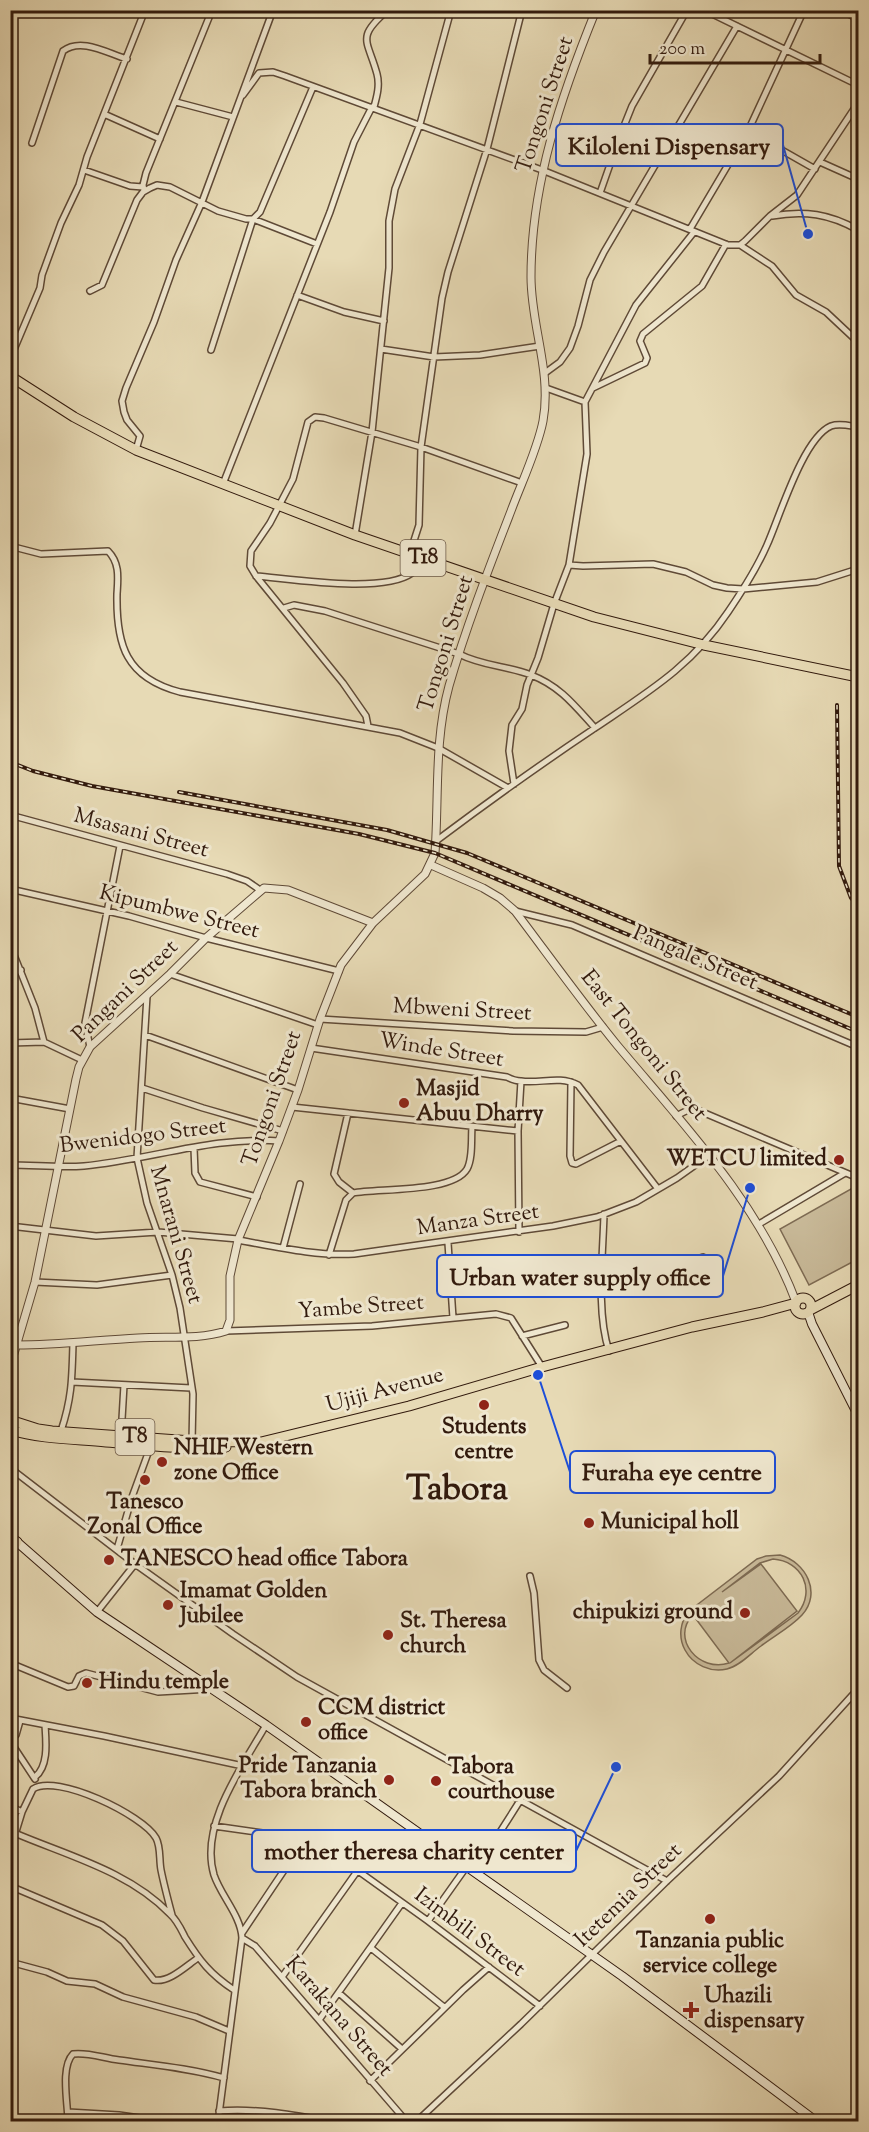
<svg xmlns="http://www.w3.org/2000/svg" width="869" height="2132" font-family="'Sorts Mill Goudy',serif">
<style>
.green{fill:#c8b998;stroke:#7d6a52;stroke-width:1.5;fill-rule:evenodd}
.lines{fill:none;stroke-linecap:round;stroke-linejoin:round}
.minor-casing{stroke:#5f4a37;stroke-width:8}
.tertiary-casing{stroke:#5f4a37;stroke-width:9}
.secondary-casing{stroke:#321a0d;stroke-width:10}
.trunk-casing{stroke:#321a0d;stroke-width:11}
.minor{stroke:#efe7cf;stroke-width:5}
.tertiary{stroke:#efe7cf;stroke-width:7}
.secondary{stroke:#efe7cf;stroke-width:8}
.trunk{stroke:#e7dab5;stroke-width:9}
.rail-casing{stroke:#321a0d;stroke-width:4}
.rail{stroke:#efe7cf;stroke-width:1.5;stroke-dasharray:4.5;stroke-linecap:butt}
.poi-dot{fill:#8f2418;stroke:#efe7cf;stroke-width:2}
.labels{text-anchor:middle;dominant-baseline:central;stroke-width:6;stroke-linejoin:round;paint-order:stroke}
.shield{fill:#efe7cf;stroke:#6b5847;stroke-width:1.5}
.shield-label{font-size:21px;font-weight:bold;fill:#321a0d}
.street-label{font-size:22px;fill:#321a0d;stroke:#efe7cf}
.poi-label{font-size:22px;font-weight:bold;fill:#321a0d;stroke:#efe7cf;text-anchor:start}
.town-label{font-size:34px;font-weight:bold;fill:#321a0d;stroke:#efe7cf}
.leader{fill:none;stroke:#1d4ed8;stroke-width:2}
.callout-dot{fill:#1d4ed8;stroke:#efe7cf;stroke-width:2}
.callout{fill:#efe7cf;stroke:#1d4ed8;stroke-width:2}
.callout-label{font-size:24px;text-anchor:middle;font-weight:bold;fill:#321a0d}
</style>
<rect width="100%" height="100%" fill="#e7dab5"/>
<filter id="stains"><feTurbulence type="fractalNoise" baseFrequency=".00333" numOctaves="4"/><feColorMatrix values="0 0 0 0 .2 0 0 0 0 .09 0 0 0 0 .02 0 0 0 .5 -.17"/></filter>
<radialGradient id="worn" r=".72"><stop offset=".6" stop-color="#630" stop-opacity="0"/><stop offset="1" stop-color="#630" stop-opacity=".3"/></radialGradient>
<!-- green -->
<path class="green" d="M858 1185V1259L809 1285 780 1229Z
M780 1555C806 1562 822 1593 802 1615 791 1627 774 1636 761 1646 751 1653 740 1666 727 1669 711 1673 693 1665 685 1650 678 1637 680 1622 689 1611L757 1559 766 1556ZM773 1559C802 1561 816 1590 798 1613L730 1663 797 1611 761 1564 722 1592 760 1563ZM693 1615 729 1663C699 1673 670 1638 693 1615Z"/>
<g class="lines">
<!-- minor casing -->
<g class="minor-casing">
<path id="minor" d="M573 10 594 16
M704 10 858 85
M841 10 858 19
M243 95 259 73 273 72 285 76 542 170 728 245H740L745 241 770 216 797 195 858 103
M176 102 233 117
M374 107C377 96 380 85 377 74 368 40 355 38 388 10
M104 114 160 139
M748 131 815 169
M32 143 63 51C81 37 107 53 127 59
M820 162 858 179
M84 170 130 186 143 187
M144 191 143 185 146 173 212 10
M600 193 620 136 632 106 687 10
M772 216C804 210 830 214 858 230
M690 229 748 131 804 10
M740 245 772 266 796 295 826 312 858 342
M90 291 102 285 137 200 143 192 150 188 157 185 170 187 218 211 246 219H253L317 244
M297 295 344 312 384 321
M381 349 434 357 480 355 540 346
M211 350 253 219 260 212 313 87
M10 359 40 288 42 275 61 223 79 185 87 157 145 10
M545 373 560 362 570 348 578 326 590 280 604 252 737 26
M546 388 585 402
M593 388 645 363 647 358 640 341 643 334 702 286 726 244
M136 450 140 436 127 420 124 412 122 401 126 388 154 322 176 260 202 202 273 10
M223 484 330 212 354 142 372 107
M355 535 372 432 389 268V221L395 189 420 124 451 10
M10 546 41 554 108 551C120 563 118 578 117 594 116 645 126 678 180 692L400 733 438 748 508 788
M410 553 419 525 421 447 442 298 448 272 487 149 522 10
M569 565 583 566 653 564 686 572 713 585 727 588 743 589 817 582 858 569
M256 576C292 579 383 594 412 573 418 569 421 564 424 558
M284 608 294 605 325 611 459 654C482 666 508 666 531 675 560 686 575 706 595 728
M368 726 366 716 343 683 256 576 250 566 251 551 270 523 293 479 308 422 315 417 324 418 421 447 522 483
M514 784 509 751 512 725 522 709 527 685 538 658 554 604 569 565 587 454 585 402 636 305 694 232
M10 815 227 874 247 881 260 890
M436 841C488 802 541 764 595 728 648 692 692 666 728 612 743 590 757 568 767 545 780 516 803 438 831 426 840 423 850 426 858 427
M10 889 129 916 206 938 339 971
M515 911 572 925 858 1047
M10 945 35 1008 44 1042
M10 973 21 970
M170 974 318 1025
M147 996 137 1158 147 1203 172 1275 180 1308 193 1394 192 1442
M320 1019 513 1031 586 1032 603 1027
M145 1035 298 1090
M10 1043 44 1042 82 1060
M90 1047 85 1023 120 846
M311 1048 507 1077C511 1079 516 1081 521 1081 540 1084 559 1075 578 1085L658 1189
M571 1082 570 1156 572 1163 576 1164 621 1141
M142 1088 203 1108 283 1131
M10 1098 70 1109
M292 1107 518 1131
M348 1113 334 1174 339 1182 353 1193
M676 1116 690 1109H695L858 1178
M194 1148 195 1173 200 1182 257 1197
M10 1165C35 1165 60 1168 84 1166 149 1160 214 1136 279 1141
M604 1214C603 1255 596 1312 609 1351
M759 1224 845 1173
M10 1226 96 1236 158 1232 238 1239
M519 1232 518 1131 521 1081
M238 1240C277 1247 315 1256 354 1254L553 1226 597 1217 636 1202 677 1178 708 1156
M448 1243 453 1318
M283 1248 300 1184
M329 1255 346 1200 353 1193C378 1188 453 1193 467 1169 473 1158 471 1139 472 1127
M35 1282 97 1285 172 1275
M603 1285 642 1272 688 1262 703 1257
M226 1331 372 1326 496 1314 511 1318 542 1367
M522 1336 565 1325
M72 1382 191 1388
M61 1431C72 1398 72 1378 73 1343
M121 1436 124 1385
M10 1468 135 1564 233 1634 297 1677 667 1881
M117 1549 132 1497 151 1445
M530 1576 534 1593 539 1660 544 1670 567 1688
M97 1612 135 1564
M10 1663 68 1687 74 1686 79 1676 86 1673 158 1692 211 1689
M10 1718 104 1736 243 1766
M10 1741 35 1779
M10 1741 16 1735 20 1721
M35 1777C49 1766 46 1741 45 1725
M10 1806 22 1812
M214 1826 305 1839 322 1845 428 1921 540 2006
M17 1834C69 1856 130 1872 170 1914 177 1920 181 1929 185 1937 200 1961 210 1974 234 1990
M10 1851 22 1812 33 1789C56 1773 143 1815 156 1838 161 1847 159 1860 161 1870 164 1885 168 1900 172 1915
M470 1869 495 1840 521 1799
M10 1886 102 1925 123 1941 154 1980C169 1983 186 1966 198 1958
M428 1921 467 1866
M242 1933 305 1839
M242 1938 255 1946 407 2122
M371 1948 444 2007
M10 1962 47 1972 67 1981 95 1984 123 1997 196 2017 229 2031
M282 1977 358 1870
M339 1993 402 2049
M319 2020 402 1903
M370 2081 463 1990 489 1967
M219 2111C257 2108 295 2115 332 2122
M68 2112 119 2115 167 2122
M68 2122C68 2104 60 2067 73 2054 88 2052 103 2058 119 2060 154 2065 189 2068 224 2078
M218 2122 242 1938C241 1916 221 1896 214 1875 199 1825 242 1767 266 1725
M416 2122 521 2024 667 1881 779 1776 858 1689"/>
</g>
<!-- tertiary casing -->
<g class="tertiary-casing">
<path id="tertiary" d="M431 865 483 888 500 898 515 911C549 956 582 1002 617 1045 684 1125 759 1203 796 1302
M17 1345C58 1345 98 1340 138 1338 167 1336 198 1340 226 1331L230 1320V1276L238 1240 279 1141 298 1090 320 1019 341 965 373 923 425 874 435 853C439 797 434 741 449 686 466 627 489 568 511 511 521 484 538 448 543 421 552 372 531 326 531 277 531 184 561 96 596 10
M10 1367 35 1282 76 1079 79 1067 90 1047 170 974 206 938 264 888 288 890 373 923"/>
</g>
<!-- secondary casing -->
<g class="secondary-casing">
<path id="secondary" d="M808 1312 812 1324 858 1415
M17 1542 97 1612 266 1725 470 1869 622 1976 817 2122"/>
</g>
<!-- trunk casing -->
<g class="trunk-casing">
<path id="trunk" d="M10 376 74 417 136 450 355 535 594 617 704 645 858 677
M795 1306a8 8 0 1 1 16 0a8 8 0 1 1-16 0Z
M810 1310 858 1285
M10 1420 38 1429 52 1431 192 1441 261 1442 409 1406 542 1367 692 1327 763 1312 796 1303
M10 1430C41 1439 75 1439 106 1442 146 1445 187 1450 226 1447
M10 1537 17 1542 10 1550"/>
</g>
<!-- minor -->
<use href="#minor" class="minor"/>
<!-- tertiary -->
<use href="#tertiary" class="tertiary"/>
<!-- secondary -->
<use href="#secondary" class="secondary"/>
<!-- trunk -->
<use href="#trunk" class="trunk"/>
<!-- rail casing -->
<g class="rail-casing">
<path id="rail" d="M837 705 839 866 851 898 858 906
M10 762 33 771 92 786 359 834 435 853 858 1032
M179 792 387 830 467 853 858 1017"/>
</g>
<!-- rail -->
<use href="#rail" class="rail"/>
</g>
<!-- markers -->
<g class="poi-dot">
<circle cx="404" cy="1103" r="6"/>
<circle cx="839" cy="1160" r="6"/>
<circle cx="484" cy="1405" r="6"/>
<circle cx="162" cy="1462" r="6"/>
<circle cx="145" cy="1480" r="6"/>
<circle cx="589" cy="1523" r="6"/>
<circle cx="109" cy="1560" r="6"/>
<circle cx="168" cy="1605" r="6"/>
<circle cx="745" cy="1613" r="6"/>
<circle cx="388" cy="1635" r="6"/>
<circle cx="87" cy="1683" r="6"/>
<circle cx="306" cy="1722" r="6"/>
<circle cx="389" cy="1780" r="6"/>
<circle cx="436" cy="1781" r="6"/>
<circle cx="710" cy="1919" r="6"/>
<path d="M688 2001h6v6h6v6h-6v6h-6v-6h-6v-6h6z"/>
</g>
<g class="labels">
<!-- shield labels -->
<g class="shield">
<rect x="400.5" y="540" width="45" height="36" rx="4.5"/>
<rect x="115.5" y="1419" width="39" height="36" rx="4.5"/>
</g>
<g class="shield-label">
<text x="423" y="558">T18</text>
<text x="135" y="1437">T8</text>
</g>
<!-- street labels -->
<g class="street-label">
<text transform="translate(546 105) rotate(-72)">Tongoni Street</text>
<text transform="translate(447 644) rotate(-73)">Tongoni Street</text>
<text transform="translate(141 834) rotate(15)">Msasani Street</text>
<text transform="translate(179 913) rotate(14)">Kipumbwe Street</text>
<text transform="translate(695 959) rotate(23)">Pangale Street</text>
<text transform="translate(126 992) rotate(-44)">Pangani Street</text>
<text transform="translate(462 1011) rotate(3)">Mbweni Street</text>
<text transform="translate(643 1046) rotate(51)">East Tongoni Street</text>
<text transform="translate(441 1051) rotate(9)">Winde Street</text>
<text transform="translate(273 1099) rotate(-71)">Tongoni Street</text>
<text transform="translate(143 1137) rotate(-7)">Bwenidogo Street</text>
<text transform="translate(478 1221) rotate(-8)">Manza Street</text>
<text transform="translate(175 1235) rotate(74)">Mnarani Street</text>
<text transform="translate(361 1308) rotate(-4)">Yambe Street</text>
<text transform="translate(385 1391) rotate(-15)">Ujiji Avenue</text>
<text transform="translate(629 1896) rotate(-44)">Itetemia Street</text>
<text transform="translate(469 1933) rotate(37)">Izimbili Street</text>
<text transform="translate(338 2017) rotate(49)">Karakana Street</text>
</g>
<!-- poi labels -->
<g class="poi-label">
<text x="416" y="1090">Masjid<tspan x="416" dy="25">Abuu Dharry</tspan></text>
<text x="827" y="1160" text-anchor="end">WETCU limited</text>
<text x="484" y="1428" text-anchor="middle">Students<tspan x="484" dy="25">centre</tspan></text>
<text x="174" y="1449">NHIF Western<tspan x="174" dy="25">zone Office</tspan></text>
<text x="145" y="1503" text-anchor="middle">Tanesco<tspan x="145" dy="25">Zonal Office</tspan></text>
<text x="601" y="1523">Municipal holl</text>
<text x="121" y="1560">TANESCO head office Tabora</text>
<text x="180" y="1592">Imamat Golden<tspan x="180" dy="25">Jubilee</tspan></text>
<text x="733" y="1613" text-anchor="end">chipukizi ground</text>
<text x="400" y="1622">St. Theresa<tspan x="400" dy="25">church</tspan></text>
<text x="99" y="1683">Hindu temple</text>
<text x="318" y="1709">CCM district<tspan x="318" dy="25">office</tspan></text>
<text x="377" y="1767" text-anchor="end">Pride Tanzania<tspan x="377" dy="25">Tabora branch</tspan></text>
<text x="448" y="1768">Tabora<tspan x="448" dy="25">courthouse</tspan></text>
<text x="710" y="1942" text-anchor="middle">Tanzania public<tspan x="710" dy="25">service college</tspan></text>
<text x="704" y="1997">Uhazili<tspan x="704" dy="25">dispensary</tspan></text>
</g>
<!-- town labels -->
<g class="town-label">
<text x="457" y="1490">Tabora</text>
</g>
</g>
<!-- callouts -->
<path class="leader" d="M808 234L783 145M750 1188L723 1276M538 1375L570 1472M616 1767L576 1851"/>
<g class="callout-dot">
<circle cx="808" cy="234" r="6"/>
<circle cx="750" cy="1188" r="6"/>
<circle cx="538" cy="1375" r="6"/>
<circle cx="616" cy="1767" r="6"/>
</g>
<g class="callout">
<rect x="556" y="124" width="227" height="42" rx="6"/>
<rect x="437" y="1255" width="286" height="42" rx="6"/>
<rect x="570" y="1451" width="205" height="42" rx="6"/>
<rect x="252" y="1830" width="324" height="42" rx="6"/>
</g>
<g class="callout-label">
<text x="669" y="154">Kiloleni Dispensary</text>
<text x="580" y="1285">Urban water supply office</text>
<text x="672" y="1480">Furaha eye centre</text>
<text x="414" y="1859">mother theresa charity center</text>
</g>
<!-- margin -->
<rect width="869" height="2132" fill="none" stroke="#e7dab5" stroke-width="36"/>
<rect x="12" y="12" width="845" height="2108" fill="none" stroke="#321a0d" stroke-width="3"/>
<rect x="18" y="18" width="833" height="2096" fill="none" stroke="#321a0d" stroke-width="1.5"/>
<!-- scale -->
<path d="M650 54v9h170v-9" fill="none" stroke="#321a0d" stroke-width="3"/>
<text x="659" y="54" font-size="18" fill="#321a0d" stroke="#efe7cf" stroke-width="4.5" paint-order="stroke">200 m</text>
<rect width="100%" height="100%" filter="url(#stains)"/>
<rect width="100%" height="100%" fill="url(#worn)"/>
</svg>
